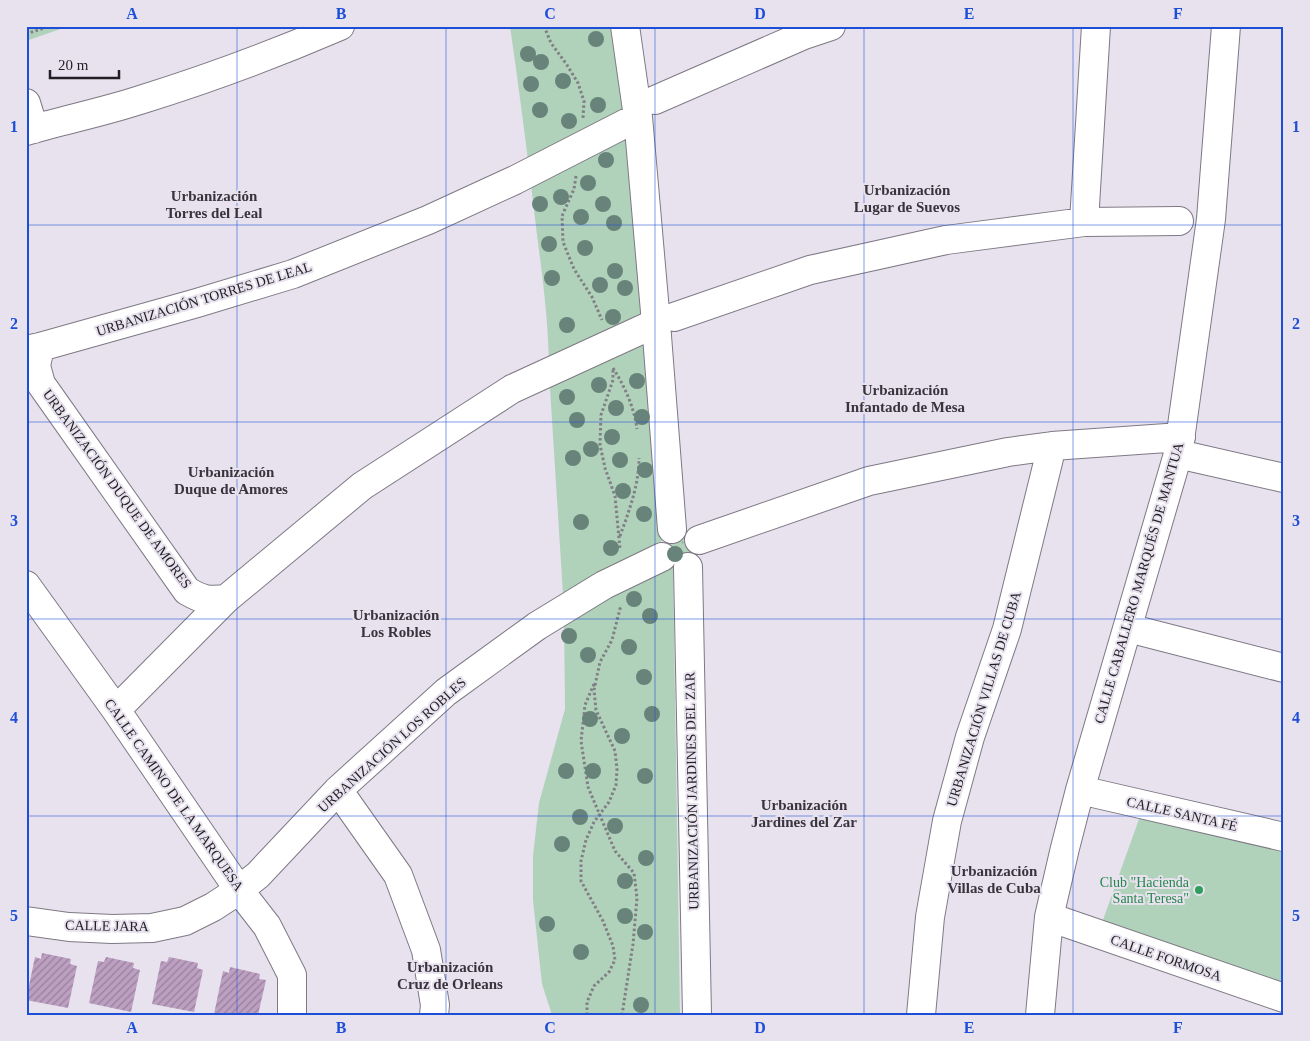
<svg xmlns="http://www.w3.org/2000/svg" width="1310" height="1041" font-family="Georgia,serif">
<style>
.grass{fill:url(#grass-dots)}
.green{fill:#b0d1ba}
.building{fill:url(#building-hatch)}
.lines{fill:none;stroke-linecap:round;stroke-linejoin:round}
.minor-casing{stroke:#7e7984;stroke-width:30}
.path{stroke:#817e86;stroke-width:3;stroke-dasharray:2.5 2.5;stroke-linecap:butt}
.minor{stroke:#fff;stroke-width:28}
.tree{fill:#68837a}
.grid{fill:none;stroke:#1d4ed8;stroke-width:1;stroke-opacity:0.55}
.leisure-dot{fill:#2e9e5b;stroke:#e7e2ee;stroke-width:2}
.labels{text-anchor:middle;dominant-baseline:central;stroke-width:4;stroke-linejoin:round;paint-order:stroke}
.street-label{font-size:14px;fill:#211f24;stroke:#e7e2ee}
.leisure-label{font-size:14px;fill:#27864d;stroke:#e7e2ee;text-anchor:end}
.neighbourhood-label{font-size:15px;font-weight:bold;fill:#38333d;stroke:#e7e2ee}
.neatline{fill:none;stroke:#1d4ed8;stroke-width:2}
.grid-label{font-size:16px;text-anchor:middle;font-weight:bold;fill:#1d4ed8}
</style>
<defs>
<pattern id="grass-dots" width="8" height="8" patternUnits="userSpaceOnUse" patternTransform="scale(1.25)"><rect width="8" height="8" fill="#b0d1ba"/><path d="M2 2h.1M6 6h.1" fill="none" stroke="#97b3a0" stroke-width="1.8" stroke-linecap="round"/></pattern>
<pattern id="building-hatch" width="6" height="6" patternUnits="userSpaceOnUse" patternTransform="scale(1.25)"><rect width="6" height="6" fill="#bc9fc1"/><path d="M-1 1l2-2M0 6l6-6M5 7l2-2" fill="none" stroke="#98819d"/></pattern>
</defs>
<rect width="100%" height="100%" fill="#e7e2ee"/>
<!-- grass -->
<path class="grass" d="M684 533C689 536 690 538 692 542 698 552 695 556 685 561 680 563 679 564 674 562L664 545 666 540Z"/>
<!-- green -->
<path class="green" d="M26 26H69L26 41Z
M510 26H625L665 533C657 547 659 558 673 567L680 1015H552L542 984 533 900V856L539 803 565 709 564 610 549 372C549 326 543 280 537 235 529 165 520 96 510 26Z
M1144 805 1284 837V998L1098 934Z"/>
<!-- building -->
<path class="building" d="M42 953 71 959 70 964 77 966 68 1008 26 1000 35 957 41 959Z
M106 957 134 963 133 968 140 970 131 1012 89 1003 98 961 104 962Z
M169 957 198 963 197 968 203 970 194 1012 152 1004 161 961 167 962Z
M230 967 260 974 259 979 266 980 258 1015 214 1014 223 971 229 973Z"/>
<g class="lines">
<!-- minor casing -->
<g class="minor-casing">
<path id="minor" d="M625 26 638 117 656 323 672 529
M655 100 804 35 831 26
M26 103 34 129
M26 131C64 120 103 112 140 100 208 79 275 54 340 26
M1084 222 1096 26
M674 317 810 270 946 240 1084 222 1179 221
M40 347 36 366 41 384 187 591C203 600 208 601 226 599
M26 350 40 347 197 303 293 274 428 220 515 180 638 117
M1178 454 1284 478
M699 540 869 481 1008 452 1052 446 1181 437
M688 567 697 1015
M26 585 116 710 239 890 267 926 292 975V1015
M1128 628 1284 668
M116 710 226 599 362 486 512 389 656 323
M338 790 398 875 426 950 435 1005 434 1015
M1080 790 1284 837
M1049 917 1284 998
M26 921 69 927 112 929 152 928 185 921 213 907 239 890 258 875 338 790 446 692 537 626 604 585 662 557
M921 1015 930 917 947 821 970 737 1007 629 1052 446
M1040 1015 1049 917 1065 848 1080 790 1178 454 1211 219 1226 26"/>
</g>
<!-- path -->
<path class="path" d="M544 26 551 43 567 65 578 83 584 101 583 118
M26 34 50 26
M576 176 574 189 562 216 563 242 574 269 592 297 602 320
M613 368C625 387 634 407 637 429
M613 370V380L601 415 600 445 605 468 615 496 620 549
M620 536C629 511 639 485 639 458
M594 684 585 705 581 741 588 787 615 851 634 873 637 898 633 944 622 1015
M587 1015V1002L594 986 609 972 615 960 613 946 603 921 581 881V861L586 840 594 822 609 802 616 785 617 769 615 751 596 710 594 690 600 662 612 640 621 605"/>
<!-- minor -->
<use href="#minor" class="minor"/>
</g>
<!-- trees -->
<g class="tree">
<circle cx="596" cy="39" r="8"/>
<circle cx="528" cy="54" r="8"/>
<circle cx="541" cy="62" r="8"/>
<circle cx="563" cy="81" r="8"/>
<circle cx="531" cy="84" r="8"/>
<circle cx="598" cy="105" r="8"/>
<circle cx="540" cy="110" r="8"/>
<circle cx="569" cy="121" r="8"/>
<circle cx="606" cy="160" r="8"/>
<circle cx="588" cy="183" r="8"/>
<circle cx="561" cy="197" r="8"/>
<circle cx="540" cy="204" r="8"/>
<circle cx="603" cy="204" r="8"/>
<circle cx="581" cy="217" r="8"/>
<circle cx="614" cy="223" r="8"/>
<circle cx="549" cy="244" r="8"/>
<circle cx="585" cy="248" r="8"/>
<circle cx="615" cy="271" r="8"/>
<circle cx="552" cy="278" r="8"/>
<circle cx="600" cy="285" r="8"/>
<circle cx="625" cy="288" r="8"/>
<circle cx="613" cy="317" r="8"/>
<circle cx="567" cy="325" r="8"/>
<circle cx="637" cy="381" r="8"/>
<circle cx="599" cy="385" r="8"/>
<circle cx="567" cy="397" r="8"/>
<circle cx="616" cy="408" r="8"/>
<circle cx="642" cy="417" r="8"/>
<circle cx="577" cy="420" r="8"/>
<circle cx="612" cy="437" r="8"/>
<circle cx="591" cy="449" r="8"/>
<circle cx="573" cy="458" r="8"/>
<circle cx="620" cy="460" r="8"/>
<circle cx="645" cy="470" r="8"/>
<circle cx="623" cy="491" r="8"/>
<circle cx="644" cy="514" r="8"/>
<circle cx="581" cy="522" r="8"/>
<circle cx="611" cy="548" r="8"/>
<circle cx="675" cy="554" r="8"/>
<circle cx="634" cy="599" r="8"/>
<circle cx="650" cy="616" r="8"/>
<circle cx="569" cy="636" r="8"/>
<circle cx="629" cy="647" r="8"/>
<circle cx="588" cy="655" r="8"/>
<circle cx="644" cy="677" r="8"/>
<circle cx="652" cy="714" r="8"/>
<circle cx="590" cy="719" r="8"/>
<circle cx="622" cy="736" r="8"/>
<circle cx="566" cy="771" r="8"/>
<circle cx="593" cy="771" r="8"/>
<circle cx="645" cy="776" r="8"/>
<circle cx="580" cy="817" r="8"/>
<circle cx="615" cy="826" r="8"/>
<circle cx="562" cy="844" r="8"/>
<circle cx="646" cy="858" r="8"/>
<circle cx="625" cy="881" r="8"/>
<circle cx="625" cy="916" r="8"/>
<circle cx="547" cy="924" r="8"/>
<circle cx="645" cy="932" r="8"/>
<circle cx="581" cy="952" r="8"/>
<circle cx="641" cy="1005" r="8"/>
</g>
<!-- grid -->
<path class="grid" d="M237 26V1015M446 26V1015M655 26V1015M864 26V1015M1073 26V1015M26 225H1284M26 422H1284M26 619H1284M26 816H1284"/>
<!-- markers -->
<circle class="leisure-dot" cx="1199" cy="890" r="5"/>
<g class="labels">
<!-- street labels -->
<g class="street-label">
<text transform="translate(204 299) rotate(-17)">URBANIZACIÓN TORRES DE LEAL</text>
<text transform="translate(117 489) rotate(54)">URBANIZACIÓN DUQUE DE AMORES</text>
<text transform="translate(1139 583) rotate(-74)">CALLE CABALLERO MARQUÉS DE MANTUA</text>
<text transform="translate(984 699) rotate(-73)">URBANIZACIÓN VILLAS DE CUBA</text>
<text transform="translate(392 745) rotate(-42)">URBANIZACIÓN LOS ROBLES</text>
<text transform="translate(692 791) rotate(-91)">URBANIZACIÓN JARDINES DEL ZAR</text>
<text transform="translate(174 795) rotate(55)">CALLE CAMINO DE LA MARQUESA</text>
<text transform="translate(1182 814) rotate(13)">CALLE SANTA FÉ</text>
<text transform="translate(107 926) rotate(1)">CALLE JARA</text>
<text transform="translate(1166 958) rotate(19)">CALLE FORMOSA</text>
</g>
<!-- leisure labels -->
<g class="leisure-label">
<text x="1189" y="882">Club "Hacienda<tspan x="1189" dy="16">Santa Teresa"</tspan></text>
</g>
<!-- neighbourhood labels -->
<g class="neighbourhood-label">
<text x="907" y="190">Urbanización<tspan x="907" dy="17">Lugar de Suevos</tspan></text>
<text x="214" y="196">Urbanización<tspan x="214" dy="17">Torres del Leal</tspan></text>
<text x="905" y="390">Urbanización<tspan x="905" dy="17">Infantado de Mesa</tspan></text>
<text x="231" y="472">Urbanización<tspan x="231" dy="17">Duque de Amores</tspan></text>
<text x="396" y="615">Urbanización<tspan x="396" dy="17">Los Robles</tspan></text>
<text x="804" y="805">Urbanización<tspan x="804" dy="17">Jardines del Zar</tspan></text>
<text x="994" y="871">Urbanización<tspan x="994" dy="17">Villas de Cuba</tspan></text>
<text x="450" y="967">Urbanización<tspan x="450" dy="17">Cruz de Orleans</tspan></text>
</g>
</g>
<!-- border -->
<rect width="1310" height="1041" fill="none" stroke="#e7e2ee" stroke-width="55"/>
<!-- scale -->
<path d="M50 70v8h69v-8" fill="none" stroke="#211f24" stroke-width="2.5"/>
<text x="58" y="70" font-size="15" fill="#211f24" stroke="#e7e2ee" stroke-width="4" paint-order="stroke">20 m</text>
<rect x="28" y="28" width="1254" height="986" class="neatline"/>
<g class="grid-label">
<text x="132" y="19">A</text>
<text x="341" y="19">B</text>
<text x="550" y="19">C</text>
<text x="760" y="19">D</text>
<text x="969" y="19">E</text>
<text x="1178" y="19">F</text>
<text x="14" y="132">1</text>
<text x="1296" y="132">1</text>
<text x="14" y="329">2</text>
<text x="1296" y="329">2</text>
<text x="14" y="526">3</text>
<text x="1296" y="526">3</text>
<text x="14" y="723">4</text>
<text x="1296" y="723">4</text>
<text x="14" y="921">5</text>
<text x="1296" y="921">5</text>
<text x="132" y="1033">A</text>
<text x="341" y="1033">B</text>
<text x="550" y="1033">C</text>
<text x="760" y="1033">D</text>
<text x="969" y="1033">E</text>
<text x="1178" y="1033">F</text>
</g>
</svg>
